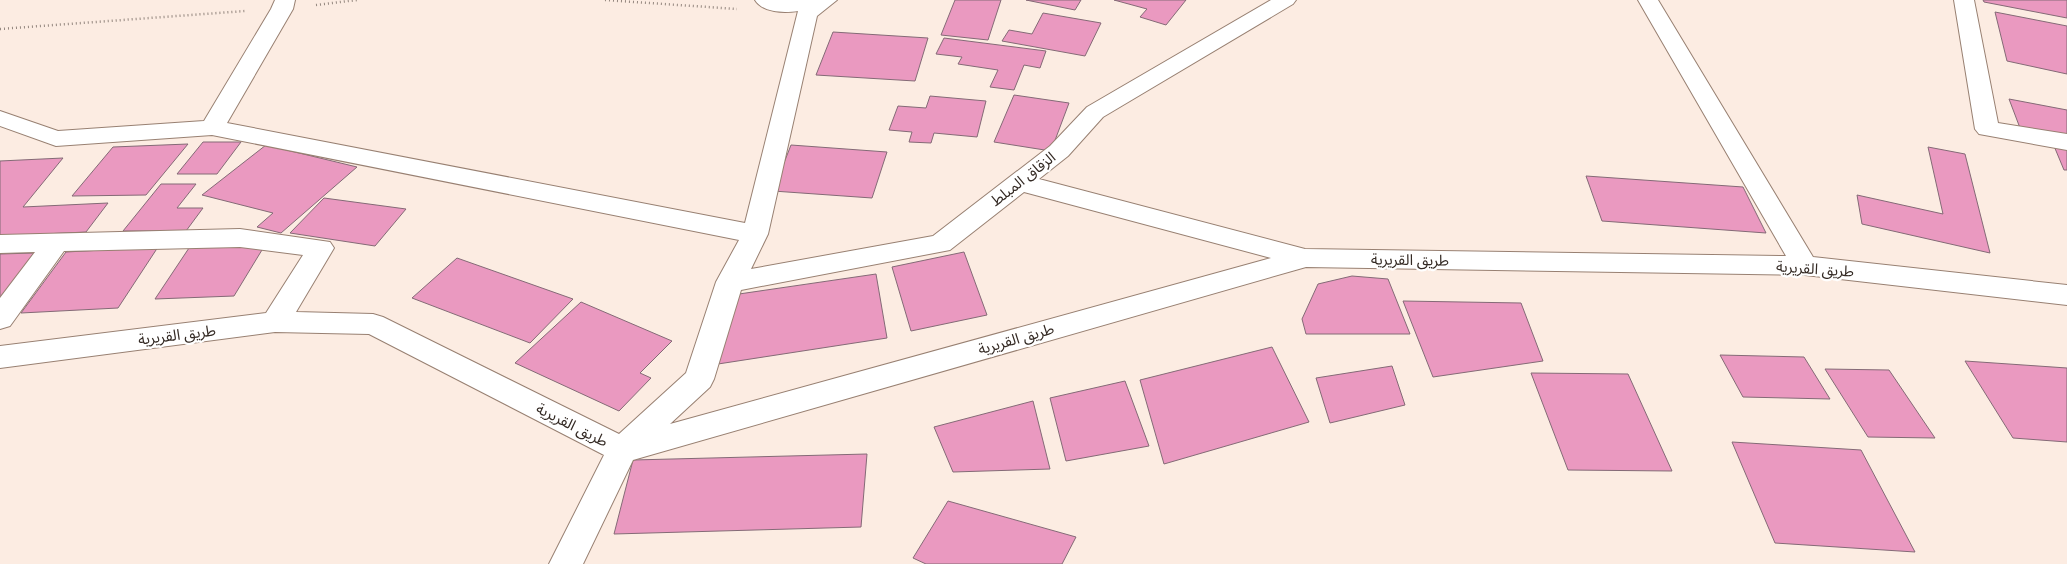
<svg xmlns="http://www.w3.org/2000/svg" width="2067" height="564" font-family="Roboto,'Noto Sans Arabic',sans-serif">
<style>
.building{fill:#ea99c0;stroke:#846a76}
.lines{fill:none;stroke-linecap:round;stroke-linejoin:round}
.minor-casing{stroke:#988072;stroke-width:2}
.path{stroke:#93867e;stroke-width:2.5;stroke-dasharray:1 3;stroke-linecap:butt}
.minor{fill:#fff;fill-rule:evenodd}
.labels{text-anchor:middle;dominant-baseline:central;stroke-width:4.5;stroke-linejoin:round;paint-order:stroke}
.street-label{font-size:15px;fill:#342a24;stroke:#fff}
</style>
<rect width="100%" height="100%" fill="#fcece2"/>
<!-- building -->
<path class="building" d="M955 0H1001L988 40 941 35Z
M1026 0H1081L1075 10Z
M1114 0H1186L1166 25 1140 17 1147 9Z
M1983 0H2067V18L1984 2Z
M1995 12 2067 26V74L2007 61Z
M1043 13 1101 23 1085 56 1002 41 1009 30 1032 34Z
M833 32 928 38 915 81 816 75Z
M944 38 1046 51 1040 68 1024 65 1014 90 990 87 998 70 958 64 962 57 936 54Z
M1014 95 1069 103 1051 151 994 142Z
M930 96 986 101 977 137 934 133 931 143 909 142 912 132 889 130 898 106 926 108Z
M2009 99 2067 110V137L2020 128Z
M203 142H241L217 174H177Z
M188 144 146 195 72 196 113 147Z
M266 145 357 167 281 233 257 227 273 213 202 195Z
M791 145 887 152 872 198 773 191Z
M2054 146 2067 149V170H2064Z
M1928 147 1965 154 1990 253 1862 224 1857 195 1943 214Z
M63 158 23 207 108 203 86 232 0 236V161Z
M1586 176 1743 187 1766 233 1602 221Z
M161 184H196L177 208H203L186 231H123Z
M324 198 406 209 375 246 290 233Z
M265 245 234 296 155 299 189 248Z
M158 247 118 308 21 313 66 252Z
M964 252 987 315 911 331 892 267Z
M34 253 0 299V254Z
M457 258 573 299 530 343 412 298Z
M876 274 887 338 705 366 739 294Z
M1352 276 1388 279 1410 334H1306L1302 319 1318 284Z
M1403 301 1521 303 1543 361 1433 377Z
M581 302 672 341 640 373 651 378 619 411 515 363Z
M1272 347 1309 422 1164 464 1140 380Z
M1720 355 1804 357 1830 399 1743 397Z
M1965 361 2067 368V442L2013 438Z
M1392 366 1405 405 1330 423 1316 378Z
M1825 369 1889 370 1935 438 1868 437Z
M1531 373 1628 374 1672 471 1568 470Z
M1125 381 1149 446 1066 461 1050 398Z
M1033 401 1050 469 953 472 934 427Z
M1732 442 1861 450 1915 552 1775 543Z
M867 454 861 527 614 534 633 460Z
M948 501 1076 537 1062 564H926L913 558Z"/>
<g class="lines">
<!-- minor casing -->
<g class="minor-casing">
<path id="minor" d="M275 0H295L293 9 227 123 745 223 798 11C784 13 763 13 755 0H837L817 16 768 234 751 269 933 236 1050 146 1087 107 1271 0H1296L1293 4 1103 117 1068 156 1039 179 1305 249 1786 256 1638 0H1658L1813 257 2067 285V305L1805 275 1306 267 633 460 583 564H549L604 455 369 334 275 332 0 368V346L266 313 303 255 240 247 64 251 10 326 0 329V298L35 252 0 253V235L240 229 330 242 334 248 296 312 373 314 383 317 619 434 686 373 716 282 739 240 212 135 56 146 0 126V111L58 131 204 121 271 9ZM1024 192 1271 258 670 424 710 387 714 379 741 290 950 250Z
M1954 0H1974L1998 123 2067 134V150L1979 134 1975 129Z"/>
</g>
<!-- path -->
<path class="path" d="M605 0 737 9
M316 5 357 0
M0 29 245 11"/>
<!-- minor -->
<use href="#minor" class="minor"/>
</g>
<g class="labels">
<!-- street labels -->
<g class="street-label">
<text transform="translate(1023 179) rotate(-38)">الزقاق المبلط</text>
<text transform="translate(1410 260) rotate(1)">طريق القريرية</text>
<text transform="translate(1815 269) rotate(4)">طريق القريرية</text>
<text transform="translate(177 335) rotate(-7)">طريق القريرية</text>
<text transform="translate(1016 339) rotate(-16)">طريق القريرية</text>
<text transform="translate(572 425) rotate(27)">طريق القريرية</text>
</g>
</g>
</svg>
